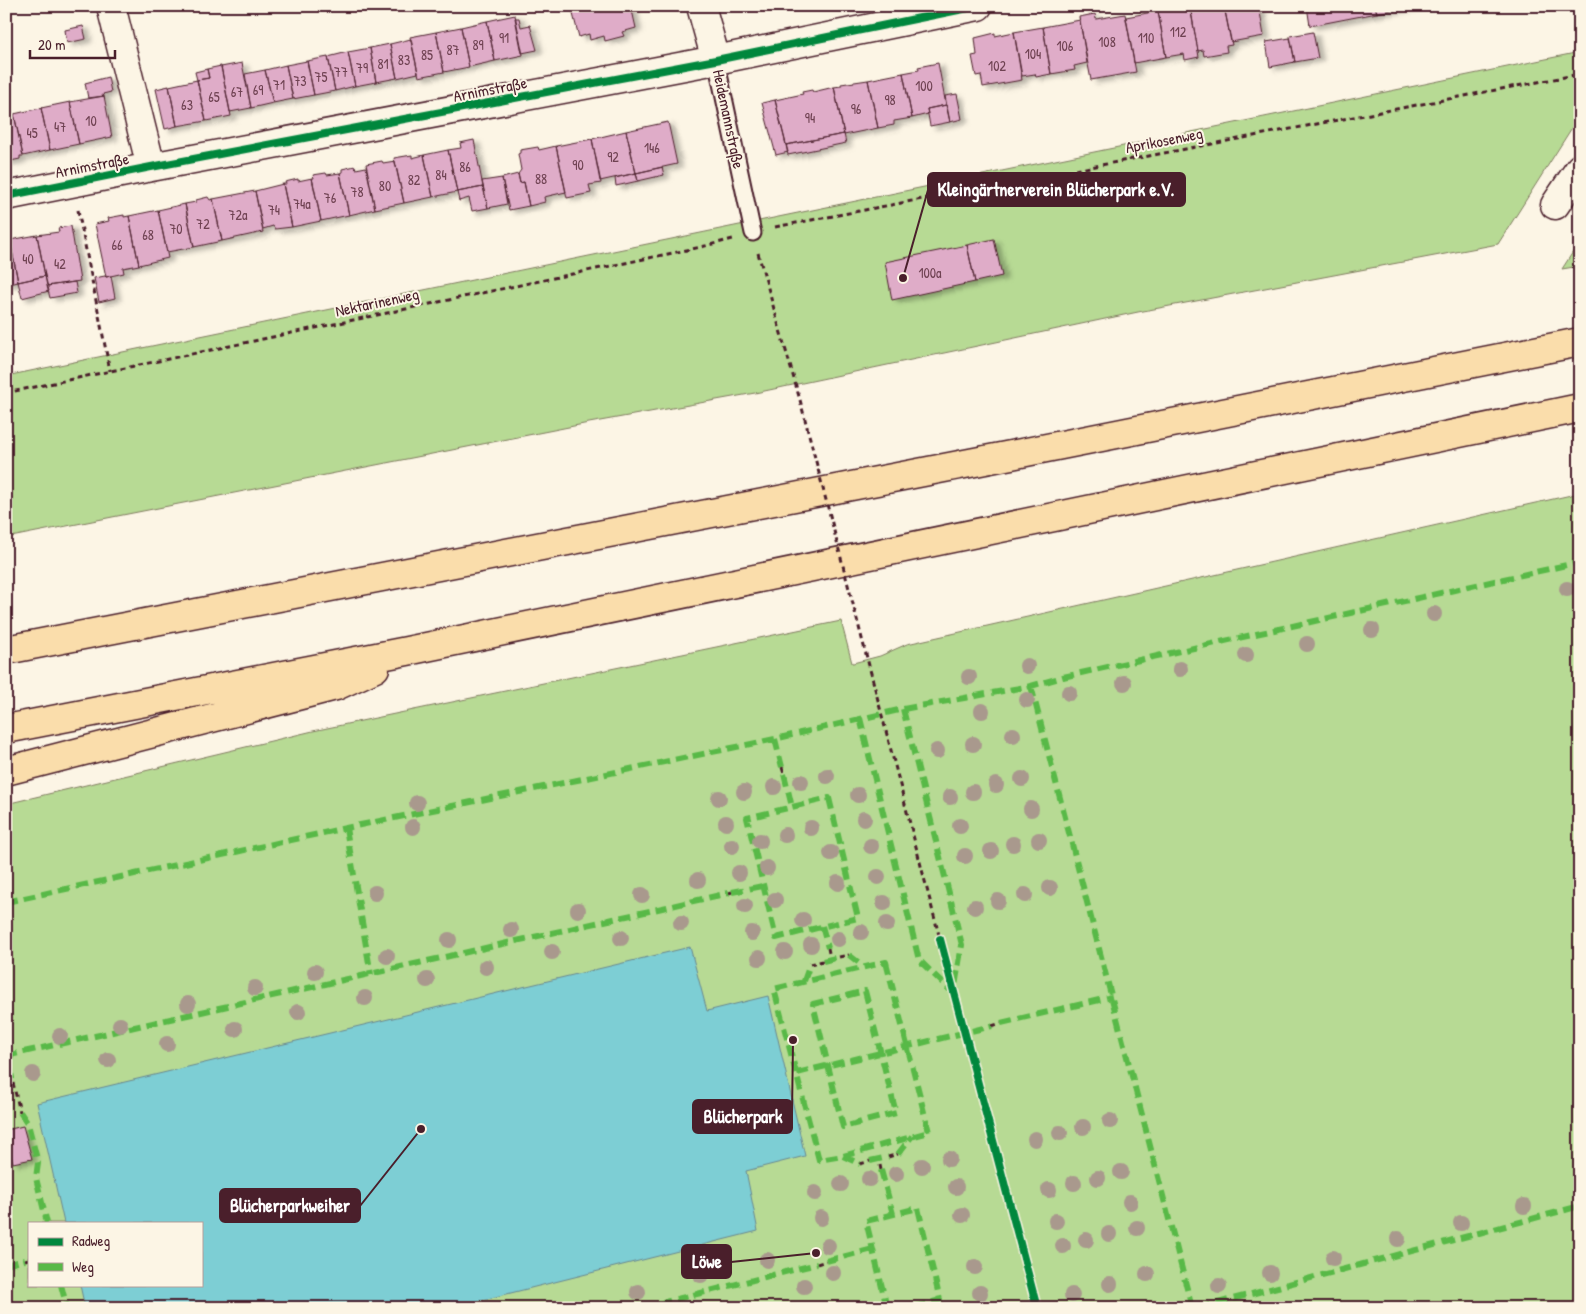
<svg xmlns="http://www.w3.org/2000/svg" width="1586" height="1314" font-family="'Patrick Hand',sans-serif">
<style>
.green{fill:#b7da94;stroke:#807c60;fill-rule:evenodd}
.water{fill:#7dced4;stroke:#698890}
.building{fill:#dfacc8;stroke:#4a1f2b;filter:url(#shadow)}
.lines{fill:none;stroke-linecap:round;stroke-linejoin:round}
.lane-casing{stroke:#4a1f2b;stroke-width:19}
.street-casing{stroke:#4a1f2b;stroke-width:31}
.highway-casing{stroke:#4a1f2b;stroke-width:31}
.path{stroke:#4a1f2b;stroke-width:3;stroke-dasharray:5 4;stroke-linecap:butt}
.lane{stroke:#fcf5e5;stroke-width:15}
.street{stroke:#fcf5e5;stroke-width:28}
.highway{stroke:#faddab;stroke-width:28}
.path-bridge{stroke:#4a1f2b;stroke-width:3;stroke-dasharray:5 4;stroke-linecap:butt}
.quiet{stroke:#58b947;stroke-width:6;stroke-dasharray:12 6;stroke-linecap:butt}
.cycleway-casing{stroke:#fcf5e5;stroke-width:11}
.cycleway{stroke:#00873e;stroke-width:8}
.tree{fill:#a9998d}
.labels{text-anchor:middle;dominant-baseline:central;stroke-width:4;stroke-linejoin:round;paint-order:stroke}
.number-label{font-size:14px;fill:#6f4252}
.street-label{font-size:16px;fill:#4a1f2b;stroke:#fcf5e5}
.leader{fill:none;stroke:#4a1f2b;stroke-width:2}
.callout-dot{fill:#4a1f2b;stroke:#fcf5e5;stroke-width:2}
.callout{fill:#4a1f2b;stroke:#4a1f2b;stroke-width:2}
.callout-label{font-size:18px;text-anchor:middle;font-weight:bold;fill:#fff}
</style>
<defs>
<filter id="shadow"><feDropShadow dx="5.5" dy="3" stdDeviation="2.5" flood-color="#0004"/></filter>
</defs>
<rect width="100%" height="100%" fill="#fcf5e5"/>
<filter id="ink" filterUnits="userSpaceOnUse"><feTurbulence type="fractalNoise" baseFrequency=".02" numOctaves="2"/><feDisplacementMap in="SourceGraphic" scale="10" xChannelSelector="R" yChannelSelector="G"/><feConvolveMatrix kernelMatrix="1 2 1 2 8 2 1 2 1" color-interpolation-filters="sRGB"/></filter>
<g filter="url(#ink)">
<!-- green -->
<path class="green" d="M1580 52V115L1498 244 1138 312 755 393 589 423 6 538V376Z
M1580 241V266L1562 269Z
M1580 493V1308H6V804L313 731 841 621 852 663H853L880 656 907 644ZM29 1223H201V1285H29Z"/>
<!-- water -->
<path class="water" d="M690 947 707 1011 768 996 805 1156 746 1171 758 1231 451 1308H85L80 1285H201V1223H64L37 1103Z"/>
<!-- building -->
<path class="building" d="M586 6H631L636 28 622 32 624 36 605 41 604 36 590 40 589 34 579 37 572 10Z
M1184 6H1190L1199 57 1185 60 1184 54 1166 57 1158 11Z
M1190 6H1224L1232 45 1226 46 1227 52 1204 56 1203 50 1198 51Z
M1224 6H1259L1264 36 1231 42Z
M1307 6H1375L1377 13 1310 26Z
M1375 6H1412L1377 13Z
M1158 11 1166 57 1134 63 1126 17Z
M1095 14 1096 19 1125 14 1136 72 1091 80 1079 17Z
M515 15 523 55 495 61 487 21Z
M515 18H519L521 27 530 25 537 50 522 53Z
M1080 20 1087 63 1074 66 1075 70 1051 74 1043 27Z
M487 21 495 61 469 67 461 27Z
M83 26 86 39 67 43 65 30Z
M461 27 469 67 444 72 436 32Z
M1043 27 1051 74 1036 77 1035 74 1022 76 1014 32Z
M436 32 444 72 419 77 410 37Z
M1014 32 1022 80 983 87 981 75 976 76 972 56 977 55 975 38 995 33V36Z
M1313 32 1318 58 1295 62 1290 36Z
M1290 38 1295 62 1270 67 1266 42Z
M411 39 418 73 397 78 390 44Z
M390 44 397 78 376 82 370 48Z
M370 48 376 82 355 86 348 52Z
M348 52 355 86 335 91 328 57Z
M328 57 335 91 314 95 307 61Z
M307 61 314 95 293 99 286 65Z
M242 63 251 108 230 112 221 67Z
M938 63 946 105 927 109 928 114 912 118 903 73 919 70 918 67Z
M286 65 293 99 273 103 265 70Z
M221 66 231 116 206 121 197 80 209 78 207 69Z
M207 69 209 78 197 80 195 72Z
M265 70 273 103 251 108 245 74Z
M903 73 912 118 894 121V125L878 128 868 80Z
M108 77 111 92 103 94 104 96 88 98 85 83Z
M197 80 206 121 177 126 169 86Z
M868 80 878 128 844 135 834 87 841 86V84Z
M169 86 177 126 165 129 156 89Z
M834 87 844 134 786 145 775 100 803 94 802 92 812 90 813 92Z
M957 94 962 119 950 122 945 96Z
M104 96 112 137 79 144 70 102Z
M775 100 788 152 776 155 762 103Z
M70 102 79 144 50 150 41 108Z
M946 105 950 122 930 126 927 109Z
M41 108 50 150 23 156 14 114Z
M14 114 23 156H20V159L6 162V115Z
M668 122 677 164 636 173 626 131Z
M626 131 636 173 600 181 592 139Z
M844 134 846 143 788 155 786 145Z
M592 139 601 183 589 185 591 193 567 198 556 146Z
M474 140 483 187 457 192 448 150 461 148 460 143Z
M556 146 566 192 544 197 545 202 529 206 524 182 520 183 518 174 521 170 518 154 520 153V150L538 147 539 150Z
M448 150 457 192 433 197 424 155Z
M412 155V158L424 155 433 197 404 203 394 158Z
M382 161 383 163 395 161 404 203 375 209 366 164Z
M355 166 356 169 366 167 375 209 349 215 340 173 342 172V169Z
M662 167 664 175 638 181 636 173Z
M326 173 327 175 340 173 349 215 321 221 312 178H314L313 175Z
M636 173 638 181 616 186 615 178Z
M518 174 520 183 524 182 529 206 509 210 502 178Z
M312 178 321 221 292 227 283 184H286L285 182 298 179V181Z
M502 178 507 204 488 208 482 181Z
M283 184 292 227 275 229 273 226 263 229 255 191Z
M483 187 488 208 472 211 469 198 459 201 457 192Z
M255 191 263 232 222 241 213 199Z
M208 197 210 200 213 199 222 241 194 247 185 204 196 202V200Z
M185 204 194 247 167 252 158 210Z
M158 210 168 258 139 265 129 216Z
M124 215V217L129 216 139 265 123 268 124 273 106 277 95 224 109 221 108 218Z
M71 226 80 281 47 286 37 235 59 232 58 228Z
M37 235 45 276 18 282 10 240Z
M994 239 1002 276 975 282 967 245Z
M10 240 18 282 6 285V241Z
M967 245 975 282 892 300 885 262Z
M45 276 49 291 22 298 18 282Z
M105 276 106 277 111 276 115 298 99 302 94 278Z
M75 282 77 293 50 298 47 286Z
M23 1126 32 1159 13 1163 6 1138V1130Z"/>
<g class="lines">
<!-- lane casing -->
<g class="lane-casing">
<path id="lane" d="M716 60 753 233"/>
</g>
<!-- street casing -->
<g class="street-casing">
<path id="street" d="M111 6 151 167
M701 6 716 60
M6 196 151 167 716 60 978 6
M1555 205 1580 168"/>
</g>
<!-- highway casing -->
<g class="highway-casing">
<path id="highway" d="M6 650 1011 455 1580 342
M6 729 407 651 1580 408
M6 771 336 686 375 668"/>
</g>
<!-- path -->
<path class="path" d="M78 210 110 371
M775 227 1580 74
M758 253 800 400
M6 393 701 247 733 239
M782 767 784 774
M729 893 732 892
M828 948 829 953
M839 957 849 955
M810 964 823 961
M992 1026 1001 1023
M13 1083 20 1112
M888 1157 898 1154
M860 1164 870 1161
M880 1165 881 1170
M25 1260 29 1259
M817 1264 826 1261"/>
<!-- lane -->
<use href="#lane" class="lane"/>
<!-- street -->
<use href="#street" class="street"/>
<!-- highway -->
<use href="#highway" class="highway"/>
<!-- path-bridge -->
<path class="path-bridge" d="M800 400 940 939"/>
<!-- quiet -->
<path class="quiet" d="M1031 686 1192 1308
M903 709 962 945 955 986
M860 718 919 960 952 992
M775 739 782 767
M784 774 792 807
M829 798 858 918 776 938 747 818Z
M346 828 371 975
M732 892 763 886
M6 902 346 828 775 739 903 709 1031 686 1063 677 1580 562
M822 926 828 948
M849 955 863 966
M823 961 839 957
M886 962 929 1132 843 1156 819 1160 774 989Z
M804 981 810 964
M865 991 896 1113 843 1127 813 1004Z
M1001 1023 1112 997
M6 1050 13 1083
M6 1056 729 893
M797 1073 992 1026
M20 1112 28 1124 38 1163 36 1178 47 1223
M898 1154 912 1136
M843 1156 860 1164
M870 1161 888 1157
M881 1170 893 1214
M826 1261 873 1249
M6 1265 25 1260
M61 1285 67 1308
M6 1298 9 1308
M641 1308 817 1264
M887 1308 866 1221 918 1208 940 1300 910 1308
M1199 1308 1580 1206"/>
<!-- cycleway casing -->
<g class="cycleway-casing">
<path id="cycleway" d="M6 196 151 167 716 60 978 6
M940 939 1037 1308"/>
</g>
<!-- cycleway -->
<use href="#cycleway" class="cycleway"/>
</g>
<!-- trees -->
<g class="tree">
<circle cx="1567" cy="589" r="8"/>
<circle cx="1434" cy="614" r="8"/>
<circle cx="1372" cy="630" r="8"/>
<circle cx="1307" cy="644" r="8"/>
<circle cx="1246" cy="655" r="8"/>
<circle cx="1027" cy="666" r="8"/>
<circle cx="1180" cy="669" r="8"/>
<circle cx="969" cy="677" r="8"/>
<circle cx="1124" cy="683" r="8"/>
<circle cx="1069" cy="693" r="8"/>
<circle cx="1027" cy="700" r="8"/>
<circle cx="982" cy="711" r="8"/>
<circle cx="1013" cy="735" r="8"/>
<circle cx="973" cy="744" r="8"/>
<circle cx="937" cy="751" r="8"/>
<circle cx="827" cy="776" r="8"/>
<circle cx="1022" cy="779" r="8"/>
<circle cx="801" cy="782" r="8"/>
<circle cx="996" cy="785" r="8"/>
<circle cx="774" cy="787" r="8"/>
<circle cx="744" cy="792" r="8"/>
<circle cx="973" cy="792" r="8"/>
<circle cx="858" cy="795" r="8"/>
<circle cx="950" cy="797" r="8"/>
<circle cx="719" cy="798" r="8"/>
<circle cx="417" cy="803" r="8"/>
<circle cx="1031" cy="809" r="8"/>
<circle cx="864" cy="819" r="8"/>
<circle cx="726" cy="823" r="8"/>
<circle cx="960" cy="826" r="8"/>
<circle cx="413" cy="827" r="8"/>
<circle cx="811" cy="828" r="8"/>
<circle cx="785" cy="835" r="8"/>
<circle cx="1039" cy="840" r="8"/>
<circle cx="760" cy="841" r="8"/>
<circle cx="1013" cy="844" r="8"/>
<circle cx="732" cy="846" r="8"/>
<circle cx="871" cy="846" r="8"/>
<circle cx="991" cy="851" r="8"/>
<circle cx="831" cy="853" r="8"/>
<circle cx="965" cy="856" r="8"/>
<circle cx="767" cy="868" r="8"/>
<circle cx="739" cy="873" r="8"/>
<circle cx="878" cy="877" r="8"/>
<circle cx="698" cy="880" r="8"/>
<circle cx="838" cy="883" r="8"/>
<circle cx="1050" cy="888" r="8"/>
<circle cx="375" cy="893" r="8"/>
<circle cx="642" cy="895" r="8"/>
<circle cx="1025" cy="895" r="8"/>
<circle cx="775" cy="900" r="8"/>
<circle cx="998" cy="901" r="8"/>
<circle cx="884" cy="903" r="8"/>
<circle cx="745" cy="906" r="8"/>
<circle cx="975" cy="907" r="8"/>
<circle cx="578" cy="910" r="8"/>
<circle cx="803" cy="920" r="8"/>
<circle cx="681" cy="923" r="8"/>
<circle cx="887" cy="924" r="8"/>
<circle cx="511" cy="930" r="8"/>
<circle cx="861" cy="932" r="8"/>
<circle cx="752" cy="933" r="8"/>
<circle cx="621" cy="938" r="8"/>
<circle cx="838" cy="939" r="8"/>
<circle cx="449" cy="940" r="8"/>
<circle cx="811" cy="945" r="8"/>
<circle cx="552" cy="952" r="8"/>
<circle cx="785" cy="952" r="8"/>
<circle cx="387" cy="956" r="8"/>
<circle cx="759" cy="958" r="8"/>
<circle cx="486" cy="967" r="8"/>
<circle cx="315" cy="972" r="8"/>
<circle cx="427" cy="980" r="8"/>
<circle cx="255" cy="988" r="8"/>
<circle cx="365" cy="998" r="8"/>
<circle cx="188" cy="1004" r="8"/>
<circle cx="298" cy="1012" r="8"/>
<circle cx="120" cy="1025" r="8"/>
<circle cx="235" cy="1029" r="8"/>
<circle cx="60" cy="1036" r="8"/>
<circle cx="167" cy="1044" r="8"/>
<circle cx="108" cy="1060" r="8"/>
<circle cx="33" cy="1074" r="8"/>
<circle cx="1110" cy="1121" r="8"/>
<circle cx="1083" cy="1127" r="8"/>
<circle cx="1060" cy="1133" r="8"/>
<circle cx="1035" cy="1139" r="8"/>
<circle cx="949" cy="1159" r="8"/>
<circle cx="922" cy="1166" r="8"/>
<circle cx="1121" cy="1172" r="8"/>
<circle cx="896" cy="1174" r="8"/>
<circle cx="1098" cy="1178" r="8"/>
<circle cx="869" cy="1179" r="8"/>
<circle cx="1074" cy="1183" r="8"/>
<circle cx="841" cy="1184" r="8"/>
<circle cx="956" cy="1187" r="8"/>
<circle cx="1049" cy="1190" r="8"/>
<circle cx="815" cy="1193" r="8"/>
<circle cx="1130" cy="1202" r="8"/>
<circle cx="1524" cy="1206" r="8"/>
<circle cx="962" cy="1215" r="8"/>
<circle cx="821" cy="1218" r="8"/>
<circle cx="1056" cy="1221" r="8"/>
<circle cx="1461" cy="1223" r="8"/>
<circle cx="1137" cy="1228" r="8"/>
<circle cx="1109" cy="1234" r="8"/>
<circle cx="1398" cy="1239" r="8"/>
<circle cx="1086" cy="1240" r="8"/>
<circle cx="828" cy="1246" r="8"/>
<circle cx="1063" cy="1246" r="8"/>
<circle cx="1333" cy="1258" r="8"/>
<circle cx="767" cy="1260" r="8"/>
<circle cx="975" cy="1267" r="8"/>
<circle cx="833" cy="1273" r="8"/>
<circle cx="1270" cy="1273" r="8"/>
<circle cx="1147" cy="1274" r="8"/>
<circle cx="701" cy="1275" r="8"/>
<circle cx="1110" cy="1284" r="8"/>
<circle cx="804" cy="1286" r="8"/>
<circle cx="1219" cy="1286" r="8"/>
<circle cx="638" cy="1292" r="8"/>
<circle cx="980" cy="1293" r="8"/>
<circle cx="1072" cy="1295" r="8"/>
</g>
</g>
<g class="labels">
<!-- number labels -->
<g class="number-label">
<text x="1178" y="31">112</text>
<text x="504" y="37">91</text>
<text x="1146" y="37">110</text>
<text x="1107" y="41">108</text>
<text x="478" y="44">89</text>
<text x="1065" y="45">106</text>
<text x="453" y="49">87</text>
<text x="1033" y="53">104</text>
<text x="427" y="54">85</text>
<text x="404" y="59">83</text>
<text x="383" y="63">81</text>
<text x="997" y="65">102</text>
<text x="362" y="67">79</text>
<text x="341" y="71">77</text>
<text x="321" y="76">75</text>
<text x="300" y="80">73</text>
<text x="279" y="84">71</text>
<text x="924" y="85">100</text>
<text x="258" y="89">69</text>
<text x="237" y="91">67</text>
<text x="214" y="96">65</text>
<text x="890" y="99">98</text>
<text x="187" y="104">63</text>
<text x="856" y="108">96</text>
<text x="810" y="117">94</text>
<text x="91" y="120">10</text>
<text x="60" y="126">47</text>
<text x="32" y="132">45</text>
<text x="652" y="147">146</text>
<text x="613" y="156">92</text>
<text x="578" y="164">90</text>
<text x="465" y="166">86</text>
<text x="441" y="174">84</text>
<text x="541" y="178">88</text>
<text x="414" y="179">82</text>
<text x="385" y="185">80</text>
<text x="357" y="191">78</text>
<text x="330" y="197">76</text>
<text x="302" y="203">74a</text>
<text x="274" y="209">74</text>
<text x="238" y="214">72a</text>
<text x="203" y="223">72</text>
<text x="176" y="228">70</text>
<text x="148" y="234">68</text>
<text x="117" y="244">66</text>
<text x="28" y="258">40</text>
<text x="60" y="263">42</text>
<text x="930" y="272">100a</text>
</g>
<!-- street labels -->
<g class="street-label">
<text transform="translate(490 89) rotate(-11)">Arnimstraße</text>
<text transform="translate(729 119) rotate(78)">Heidemannstraße</text>
<text transform="translate(1164 140) rotate(-11)">Aprikosenweg</text>
<text transform="translate(92 165) rotate(-11)">Arnimstraße</text>
<text transform="translate(377 302) rotate(-12)">Nektarinenweg</text>
</g>
</g>
<!-- callouts -->
<path class="leader" d="M903 278L928 190M793 1040L792 1116M421 1129L360 1206M816 1253L731 1262"/>
<g class="callout-dot">
<circle cx="903" cy="278" r="5"/>
<circle cx="793" cy="1040" r="5"/>
<circle cx="421" cy="1129" r="5"/>
<circle cx="816" cy="1253" r="5"/>
</g>
<g class="callout">
<rect x="928" y="173" width="257" height="33" rx="5"/>
<rect x="693" y="1100" width="99" height="33" rx="5"/>
<rect x="220" y="1189" width="140" height="33" rx="5"/>
<rect x="682" y="1245" width="49" height="33" rx="5"/>
</g>
<g class="callout-label">
<text x="1056" y="196">Kleingärtnerverein Blücherpark e.V.</text>
<text x="743" y="1123">Blücherpark</text>
<text x="290" y="1212">Blücherparkweiher</text>
<text x="707" y="1268">Löwe</text>
</g>
<!-- margin -->
<rect width="1586" height="1314" fill="none" stroke="#fcf5e5" stroke-width="25"/>
<rect x="12" y="12" width="1561" height="1289" fill="none" stroke="#4a1f2b" stroke-width="2" filter="url(#ink)"/>
<!-- legend -->
<rect x="28" y="1222" width="175" height="65" fill="#fcf5e5" stroke="#b59f9b"/>
<rect x="38" y="1238" width="25" height="8" fill="#00873e" stroke="#b59f9b"/>
<text x="72" y="1246" font-size="15" fill="#4a1f2b">Radweg</text>
<rect x="38" y="1263" width="25" height="8" fill="#58b947" stroke="#b59f9b"/>
<text x="72" y="1272" font-size="15" fill="#4a1f2b">Weg</text>
<!-- scale -->
<path d="M30 50v8h85v-8" fill="none" stroke="#4a1f2b" stroke-width="2.5"/>
<text x="38" y="50" font-size="15" fill="#4a1f2b" stroke="#fcf5e5" stroke-width="4" paint-order="stroke">20 m</text>
</svg>
